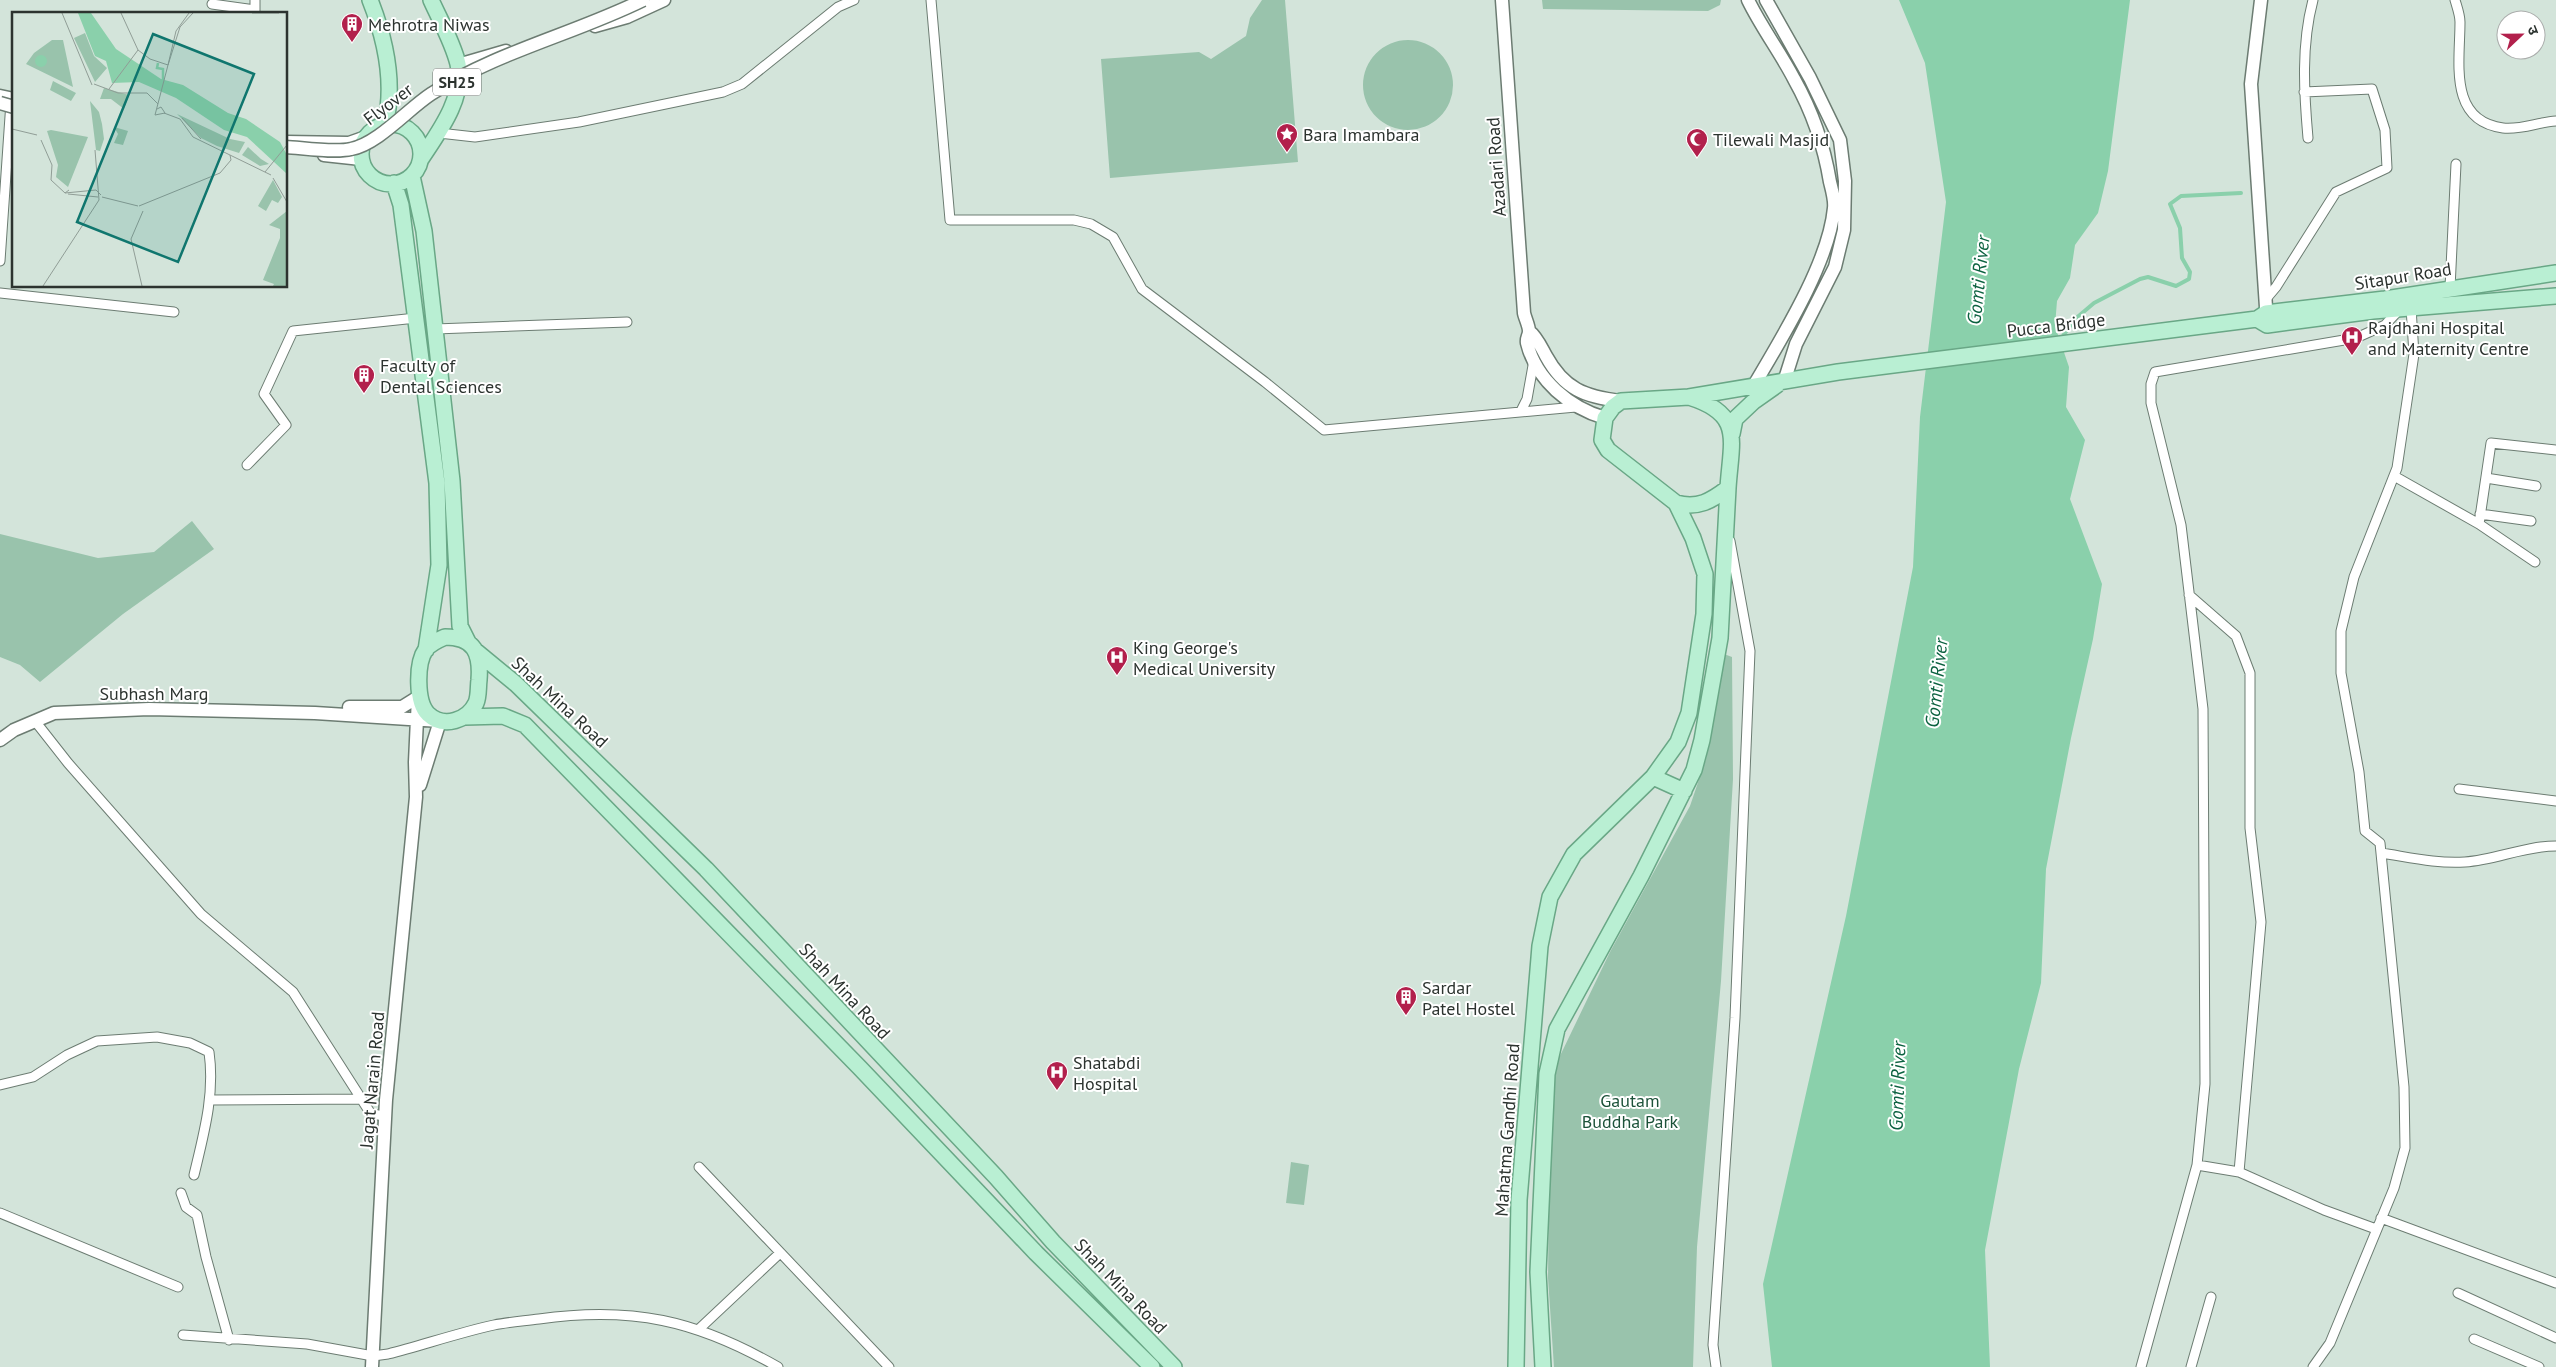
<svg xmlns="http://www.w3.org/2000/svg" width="2556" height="1367" font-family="'PT Sans','Noto Sans Devanagari',sans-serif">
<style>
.green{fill:#99c3ac}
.water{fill:#8ad0ab}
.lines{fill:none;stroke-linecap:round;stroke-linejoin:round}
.stream{stroke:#8ad0ab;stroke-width:4}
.street-casing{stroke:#6c7c72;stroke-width:11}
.secondary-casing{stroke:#6c7c72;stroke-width:15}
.primary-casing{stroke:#69a786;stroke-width:18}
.street{stroke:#fff;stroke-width:9}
.secondary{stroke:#fff;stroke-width:12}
.primary{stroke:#b9efd3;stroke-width:15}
.secondary-bridge-casing{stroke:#6c7c72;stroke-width:15;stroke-linecap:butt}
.secondary-bridge{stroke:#fff;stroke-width:12}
.labels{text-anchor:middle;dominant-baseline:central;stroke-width:4;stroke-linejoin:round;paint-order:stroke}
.shield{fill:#fff;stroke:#6b706d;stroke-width:1}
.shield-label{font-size:16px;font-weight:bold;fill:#2c332f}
.poi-label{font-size:18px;fill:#2c332f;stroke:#fff;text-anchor:start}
.street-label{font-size:18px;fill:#2c332f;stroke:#fff}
.park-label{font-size:18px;fill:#1c5239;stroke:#fff}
.water-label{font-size:19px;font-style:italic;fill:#0c6240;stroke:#fff}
.inset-river{fill:none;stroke:#8ad0ab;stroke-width:2.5}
.inset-road{fill:none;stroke:#909d96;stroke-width:1}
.view{fill:#0f766e;fill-opacity:0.15;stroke:#0f766e;stroke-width:2.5}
.inset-edge{fill:none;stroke:#2c332f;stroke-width:2.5}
</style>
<rect width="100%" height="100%" fill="#d3e4da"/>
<!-- green -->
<path class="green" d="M1262 0H1285L1298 162 1110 178 1101 59 1199 52 1211 59 1246 36 1250 18Z
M1542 0H1721L1720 5 1708 11 1543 9Z
M1363 85a45 45 0 1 1 90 0a45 45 0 1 1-90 0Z
M192 521 214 549 123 614 40 682 20 665 0 657V534L98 558 154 552Z
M1724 654 1732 657 1733 779 1721 981 1697 1247 1693 1367H1554L1548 1278 1550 1103 1559 1058 1610 952 1690 806 1706 759Z
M1291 1162 1309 1165 1304 1205 1286 1203Z"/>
<!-- water -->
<path class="water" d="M1899 0H2130L2108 171 2098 213 2075 245 2070 278 2057 301 2055 326 2069 367 2066 407 2085 440 2070 499 2102 584 2093 639 2071 738 2046 869 2041 983 2019 1069 1985 1250 1990 1367H1772L1763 1284 1846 916 1913 567 1920 417 1946 202 1925 63Z"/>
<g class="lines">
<!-- stream -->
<path class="stream" d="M2061 339 2074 320 2094 303 2140 279 2148 277 2176 286 2189 279 2190 272 2182 258 2180 228 2170 204 2181 196 2241 193"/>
<!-- street casing -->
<g class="street-casing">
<path id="street" d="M255 0V14
M931 0 950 220H1074L1091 224 1113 237 1142 289 1265 382 1324 430 1576 407
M2455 0C2457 7 2460 15 2460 22 2460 62 2448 121 2503 128 2522 130 2538 122 2556 121
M212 4 255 10
M439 133 475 137 579 122 723 92 742 84 838 7 854 0
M2308 138C2304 93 2301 45 2313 0
M0 261 11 102
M2450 288 2456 164
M0 293 174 312
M2265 300 2276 287 2336 192 2387 168 2385 130 2372 89 2304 92
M435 329 627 322
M1521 411 1527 399 1534 360
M247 465 286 425 264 394 293 331 416 318
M2394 476 2479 524 2535 562
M2486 478 2536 486
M2480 514 2531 521
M2479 524 2491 443 2556 450
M2189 595 2236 636 2250 673V828L2261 922 2239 1172 2324 1210 2376 1229
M35 721 68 763 201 914 293 992 371 1114 385 1116
M2459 789 2556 801
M2381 853C2408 857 2437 864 2465 862 2496 860 2524 846 2556 846
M0 1085 33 1077 67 1055 97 1041 157 1037 190 1043 209 1052C215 1094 204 1133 194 1175
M210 1100 361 1099
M699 1167 889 1367
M2239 1172 2197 1165 2205 1084 2203 709 2181 525 2151 403V384L2155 372 2356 338 2385 325 2400 309
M181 1193 186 1207 197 1215 206 1257 229 1340
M0 1213 178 1287
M2381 1218 2556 1283
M2458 1293 2556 1338
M698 1330 780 1253
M183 1335 307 1344 373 1356 388 1354C423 1345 458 1333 494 1325 508 1322 524 1321 539 1319 632 1306 696 1320 778 1367
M2474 1339 2539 1367
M1716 1367 1713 1345 1735 1018 1750 651 1730 541
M2141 1367 2197 1165
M2191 1367 2211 1297
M2313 1367 2330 1343 2394 1188 2405 1148 2404 1087 2380 843 2365 831 2359 772 2341 673V631L2354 577 2397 468 2414 354 2411 308"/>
</g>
<!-- secondary casing -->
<g class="secondary-casing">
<path id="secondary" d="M1502 0 1524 313C1525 318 1529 326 1529 331 1529 336 1526 338 1527 343 1536 380 1570 408 1605 418
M1748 0C1761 27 1780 52 1794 79 1812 111 1824 145 1830 182 1832 190 1835 200 1834 208 1829 263 1781 339 1753 387
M1766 0 1810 78 1840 140 1845 181 1844 230 1835 267 1796 344 1784 382
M2261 0 2251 84 2267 322
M595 26 627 17 664 0
M458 65 506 51
M0 96 14 99
M286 142 349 143 366 137
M324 155 361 159
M1529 331C1537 337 1541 347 1546 356 1564 389 1585 397 1621 401
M349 707H402L418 697
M0 740 14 730 54 713 149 709 315 713 440 721 420 785
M372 1367 386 1100 416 797 415 762 418 697"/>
</g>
<!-- primary casing -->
<g class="primary-casing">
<path id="primary" d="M370 0C385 38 395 84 385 125
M361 154a30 30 0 1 1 60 0a30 30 0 1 1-60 0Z
M421 159C438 133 465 98 458 64 453 43 440 20 431 0
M412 176 424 231 452 481 460 626 468 642
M394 183 401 205 437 483 439 565 426 650
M2556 273 2385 299 2266 313 2257 319 2267 325 2373 311 2556 296
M1689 397 1838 372 2257 319
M1689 397C1744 414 1731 440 1728 488 1711 501 1698 509 1676 503L1608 450 1602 440 1605 418 1613 407 1621 401Z
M1732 434 1735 419 1753 402 1777 385
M445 637C475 637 481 654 479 680 478 687 479 696 476 703 468 720 444 729 428 714 416 702 416 663 426 649 431 643 438 640 445 637Z
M477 652 516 684 706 869 996 1177 1053 1242 1174 1367
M465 717 503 716 525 725 860 1068 1036 1253 1152 1367
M1653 777 1684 791
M1516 1367 1519 1200 1540 946 1550 897 1574 854 1653 777 1678 742 1689 713 1704 614 1705 574 1693 538 1676 503
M1543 1367 1538 1272 1547 1074 1557 1029 1641 876 1694 770 1702 740 1720 638 1728 488"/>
</g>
<!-- street -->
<use href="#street" class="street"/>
<!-- secondary -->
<use href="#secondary" class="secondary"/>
<!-- primary -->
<use href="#primary" class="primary"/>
<!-- secondary-bridge casing -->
<g class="secondary-bridge-casing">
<path id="secondary-bridge" d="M0 103 14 107
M286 147C303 148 335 153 351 149 378 144 408 109 431 94 496 52 574 34 643 0"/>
</g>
<!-- secondary-bridge -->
<use href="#secondary-bridge" class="secondary-bridge"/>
</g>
<!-- icons -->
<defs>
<g id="building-pin" transform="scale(1.125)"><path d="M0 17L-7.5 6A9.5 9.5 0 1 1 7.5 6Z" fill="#b2204c" stroke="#fff"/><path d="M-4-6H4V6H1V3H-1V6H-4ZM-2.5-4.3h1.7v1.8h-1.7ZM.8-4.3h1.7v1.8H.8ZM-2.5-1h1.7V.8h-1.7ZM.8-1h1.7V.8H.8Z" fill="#fff"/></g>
<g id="sight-pin" transform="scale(1.125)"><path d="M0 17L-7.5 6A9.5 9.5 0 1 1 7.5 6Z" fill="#b2204c" stroke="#fff"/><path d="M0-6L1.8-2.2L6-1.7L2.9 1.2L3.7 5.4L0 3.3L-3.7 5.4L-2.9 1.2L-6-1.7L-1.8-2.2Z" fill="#fff"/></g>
<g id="mosque-pin" transform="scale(1.125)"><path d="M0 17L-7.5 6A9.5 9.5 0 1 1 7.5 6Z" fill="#b2204c" stroke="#fff"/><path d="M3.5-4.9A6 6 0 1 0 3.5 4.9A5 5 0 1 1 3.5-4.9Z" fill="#fff"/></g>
<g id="hospital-pin" transform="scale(1.125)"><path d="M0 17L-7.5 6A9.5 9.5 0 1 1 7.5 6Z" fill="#b2204c" stroke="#fff"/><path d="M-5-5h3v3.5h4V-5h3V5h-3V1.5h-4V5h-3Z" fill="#fff"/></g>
</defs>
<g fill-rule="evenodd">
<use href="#building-pin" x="352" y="24"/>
<use href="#sight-pin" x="1287" y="134"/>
<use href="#mosque-pin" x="1697" y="139"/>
<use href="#hospital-pin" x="2352" y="337"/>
<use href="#building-pin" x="364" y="375"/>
<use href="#hospital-pin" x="1117" y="657"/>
<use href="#building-pin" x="1406" y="997"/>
<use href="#hospital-pin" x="1057" y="1072"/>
</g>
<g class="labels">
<!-- shield labels -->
<rect class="shield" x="433" y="68.5" width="48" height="27" rx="4"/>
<g class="shield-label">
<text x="457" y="82">SH25</text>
</g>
<!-- poi labels -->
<g class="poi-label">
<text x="368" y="24">Mehrotra Niwas</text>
<text x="1303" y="134">Bara Imambara</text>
<text x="1713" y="139">Tilewali Masjid</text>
<text x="2368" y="327">Rajdhani Hospital<tspan x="2368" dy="21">and Maternity Centre</tspan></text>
<text x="380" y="365">Faculty of<tspan x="380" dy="21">Dental Sciences</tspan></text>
<text x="1133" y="647">King George's<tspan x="1133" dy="21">Medical University</tspan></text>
<text x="1422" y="987">Sardar<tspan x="1422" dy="21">Patel Hostel</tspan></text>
<text x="1073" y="1062">Shatabdi<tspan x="1073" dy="21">Hospital</tspan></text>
</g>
<!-- street labels -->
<g class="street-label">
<text transform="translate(388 104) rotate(-37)">Flyover</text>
<text transform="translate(1496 167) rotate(-94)">Azadari Road</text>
<text transform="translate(2403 276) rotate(-9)">Sitapur Road</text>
<text transform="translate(2056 325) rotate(-7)">Pucca Bridge</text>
<text x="154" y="693">Subhash Marg</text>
<text transform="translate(560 702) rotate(43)">Shah Mina Road</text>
<text transform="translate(845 991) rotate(47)">Shah Mina Road</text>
<text transform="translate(372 1080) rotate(-85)">Jagat Narain Road</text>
<text transform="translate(1507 1130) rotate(-86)">Mahatma Gandhi Road</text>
<text transform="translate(1121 1286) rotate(46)">Shah Mina Road</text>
</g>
<!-- park labels -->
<g class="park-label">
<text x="1630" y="1100">Gautam<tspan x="1630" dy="21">Buddha Park</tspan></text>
</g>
<!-- water labels -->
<g class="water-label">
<text transform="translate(1978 280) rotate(-84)">Gomti River</text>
<text transform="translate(1936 683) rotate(-84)">Gomti River</text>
<text transform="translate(1897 1086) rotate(-88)">Gomti River</text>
</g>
</g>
<!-- overview -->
<g transform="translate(12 12)">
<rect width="275" height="275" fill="#d3e4da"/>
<path d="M73 21 82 44 95 56 83 70 62 26ZM40 28H51L61 75 14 52 22 41ZM41 69 64 81 59 89 38 78ZM92 76 117 83 112 97 99 87H88ZM78 89 87 100 90 112 92 127 88 139 84 138ZM165 102 218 127 233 130 227 141 205 134 189 126ZM102 115 116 119 111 133 102 131 106 122ZM39 118 76 125 56 175 44 165 46 153 35 119ZM236 135 249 147 257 152 248 154 230 143ZM261 168 270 185 266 191 260 188 254 199 246 194ZM275 199V274H261L262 272 251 268 268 226V217L257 213Z" fill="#99c3ac"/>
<path d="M66 1H79L104 37 149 67 171 73 216 101 234 107 268 130 275 143V162L235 125 212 118 164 86 127 70 100 71 94 49 83 44ZM23 49a6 6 0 1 1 12 0a6 6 0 1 1-12 0Z" fill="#8ad0ab"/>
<path class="inset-river" d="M146 51 145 56 151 57V68"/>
<path class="inset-road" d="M50 1 80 73M109 1 126 38 138 47 156 53M177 1 164 19 156 53 168 15 181 1M240 1H267M82 72 106 81H135L146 92M97 77 126 38M145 97 149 95 153 101 143 103 156 53M152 101 168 107 181 125 259 163M170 106 189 127M0 117 25 123M29 128 40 153 39 168 53 181M253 160 275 133M261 166 275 190M57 178 53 181 84 178 89 183M56 182 86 185M90 185 126 194M127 194 208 161 219 148 218 143M31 274 87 188 83 138M130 274 119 227 131 199"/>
<path class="view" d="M141 22 242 62 166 250 65 210Z"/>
<rect width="275" height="275" class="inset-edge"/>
</g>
<!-- north arrow -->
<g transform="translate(2521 35) rotate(68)"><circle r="24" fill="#ffffff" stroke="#abadac"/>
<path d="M0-4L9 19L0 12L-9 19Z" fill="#b2204c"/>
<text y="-8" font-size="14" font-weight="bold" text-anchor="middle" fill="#2c332f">उ</text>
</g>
</svg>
